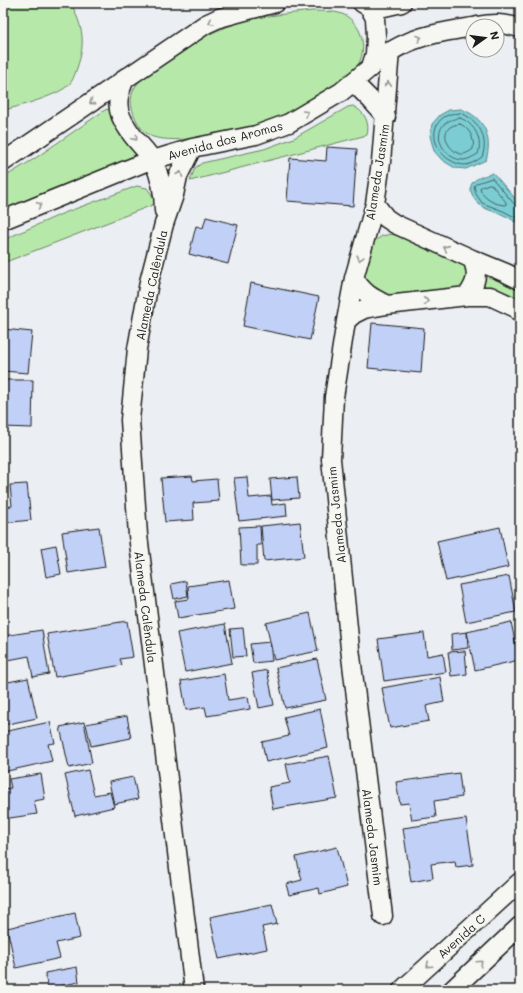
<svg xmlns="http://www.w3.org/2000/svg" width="523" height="993" font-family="Mali,sans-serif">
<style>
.green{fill:#b6e9a9;stroke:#698262}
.water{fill:#7ccdd3;stroke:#56868a}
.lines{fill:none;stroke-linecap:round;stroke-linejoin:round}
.shore{stroke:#426365;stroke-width:1}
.building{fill:#c1d0f6;stroke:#1c1c1c}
.minor-casing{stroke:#1c1c1c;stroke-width:21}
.minor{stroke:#f6f6f2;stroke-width:18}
.oneway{stroke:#949492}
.labels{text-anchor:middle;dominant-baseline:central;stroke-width:3;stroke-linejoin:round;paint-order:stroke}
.street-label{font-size:12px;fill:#1c1c1c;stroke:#f6f6f2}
</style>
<rect width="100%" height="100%" fill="#ebeef3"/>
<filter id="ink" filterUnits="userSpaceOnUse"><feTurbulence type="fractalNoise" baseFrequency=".025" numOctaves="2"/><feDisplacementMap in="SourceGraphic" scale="8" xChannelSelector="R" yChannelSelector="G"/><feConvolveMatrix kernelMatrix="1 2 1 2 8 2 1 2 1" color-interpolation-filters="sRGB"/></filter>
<g filter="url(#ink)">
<!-- green -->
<path class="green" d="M3 3H71C83 28 86 42 77 68 74 76 73 82 66 87 57 95 21 106 8 109L3 108Z
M312 11C333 12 347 9 359 30 364 40 364 55 358 65 347 84 293 115 271 122 262 125 252 127 242 129 217 135 178 144 153 137 149 136 144 131 141 128 134 118 128 103 133 91 136 83 145 76 151 71 178 49 208 32 241 22 263 15 289 14 312 11Z
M353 106C365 112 370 123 367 135L190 181 195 168 202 163 264 149 294 138 348 107Z
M109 109 112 111 136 153 132 159 50 190 3 210V178L34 159 105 110Z
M137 186 147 188 152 195 155 204 3 263V240L64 213Z
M391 234 398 236 463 263C472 271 467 282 459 289L384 297 364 281 363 274 373 242 382 236Z
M485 273 511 283 520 289V305L482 286Z"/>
<!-- water -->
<path class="water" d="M461 109C484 117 493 137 486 160L466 169 455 168 442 160 434 151 430 136 432 124 440 115 449 110Z
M493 173 520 204V219L515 222C501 209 477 214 471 191 468 179 484 176 493 173Z"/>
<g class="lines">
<!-- shore -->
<path class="shore" d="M460 113C479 119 489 139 482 157 478 160 470 165 465 165 460 165 455 163 450 160 432 150 427 121 451 114 454 113 458 114 460 113Z
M460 118C474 123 483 139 478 154 474 156 468 160 463 160 439 159 426 121 460 118Z
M460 124C470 128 475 140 473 149 471 151 467 153 464 154 450 156 433 126 460 124Z
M489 184H491L506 202V205C496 205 482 199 480 188Z
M520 207 515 205 492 178 477 183 474 186 476 194 482 203 503 211 515 217 520 216"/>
</g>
<!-- building -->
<path class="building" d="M327 147 357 149 353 206 287 201 290 158 326 161Z
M206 217 238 225 228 264 189 254 196 226 203 228Z
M251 283 319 297 310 340 243 326Z
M372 323 424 328 421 373 368 368Z
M3 329 32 332 28 373 3 371Z
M3 380H33L32 428 3 427Z
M192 476 193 481 217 479 219 501 193 503 194 520 165 522 161 478Z
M247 477 249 498 271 496 272 505 286 503 287 516 239 521 234 478Z
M297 477 299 498 272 500 270 479Z
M27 484 31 520 3 523V507L12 506 10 485Z
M300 522 304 557 264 561 261 526Z
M260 526 261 545H257V565H241L239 527Z
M99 527 105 567 68 573 62 532Z
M500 527 508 567 446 581 437 541Z
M56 545 61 574 46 577 41 548Z
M509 576 516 612 466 622 459 585Z
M229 580 234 609 178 618 175 601 189 599 188 586Z
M186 581 188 596 174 599 171 584Z
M310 613 318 651 274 660 266 623Z
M127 621 133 657 120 659 122 665 55 677 47 634Z
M511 622 519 660 475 670 467 632Z
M225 624 232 663 185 672 177 633Z
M243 628 246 656 233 657 230 629Z
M42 630 49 674 33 677 29 656 3 661V636Z
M467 632 468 648 452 650 451 634Z
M424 633 427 656 443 653 446 672 384 681 378 639Z
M270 642 272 661 253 663 250 644Z
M465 651 467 674 451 676 448 652Z
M317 659 326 700 285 708 276 668Z
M267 670 274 705 259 708 252 673Z
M224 674 228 700 248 697 250 709 207 716 205 707 186 710 181 681Z
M440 677 444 702 426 706 429 721 390 728 382 688Z
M28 678 37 718 3 725V683Z
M320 709 328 748 266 762 262 742 289 736 284 717Z
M127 716 131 738 91 746 86 724Z
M50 722 55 743 48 744 52 761 3 772V732Z
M84 722 92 763 69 768 60 727Z
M329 756 337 798 273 809 269 787 290 783 286 764Z
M88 770 94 795 110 792 114 807 75 816 65 775Z
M459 773 462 797 434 801 436 817 412 820 409 803 400 804 396 782Z
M41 774 45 799 34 801 37 814 3 819V789L11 788 9 779Z
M133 777 138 799 114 804 109 782Z
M466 819 473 865 456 867 455 861 431 864 433 878 411 882 403 828Z
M337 847 347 887 320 894 319 888 289 895 286 884 302 880 296 857Z
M272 904 277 924 262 927 267 949 219 959 210 917Z
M75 913 80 938 56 943 60 958 16 968 7 928Z
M77 967 79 982 59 986 60 990H48L45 973Z"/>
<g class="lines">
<!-- minor casing -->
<g class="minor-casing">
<path id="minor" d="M371 3V10L402 3
M477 26C494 23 503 23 520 28
M380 58C412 36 436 33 473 27
M126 77C116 97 115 111 128 129 135 141 146 149 153 161 161 177 164 194 164 211
M353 82 372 101 386 117
M192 148 178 176 174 195 164 224 149 282 137 349 130 420 138 535 194 990
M3 162 206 24 219 18 275 3
M375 204 386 218 395 224 472 259 506 273 520 280
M3 220 143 163 192 148 256 135 289 123 341 92 371 67 375 54 376 36 375 18 369 7 362 3
M354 278C363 293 371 297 387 305
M467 296C476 283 479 275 472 259
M346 321 354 314 364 309 387 305 467 296H490L516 308 520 313
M383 916 350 648 331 459 334 397 346 321 354 278 375 204 381 162 390 51
M402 990 520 882
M452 990 520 926"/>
</g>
<!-- minor -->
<use href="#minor" class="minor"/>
</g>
<!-- one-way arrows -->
<defs><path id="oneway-chevron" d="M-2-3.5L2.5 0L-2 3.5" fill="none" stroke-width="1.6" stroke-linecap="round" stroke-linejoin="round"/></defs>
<g class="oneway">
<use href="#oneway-chevron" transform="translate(211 22) rotate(153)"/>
<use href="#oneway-chevron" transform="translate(419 38) rotate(-18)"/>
<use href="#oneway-chevron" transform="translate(388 84) rotate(-87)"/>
<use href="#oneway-chevron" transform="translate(92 102) rotate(144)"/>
<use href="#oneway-chevron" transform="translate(306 113) rotate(-30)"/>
<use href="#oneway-chevron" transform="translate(135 138) rotate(49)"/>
<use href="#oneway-chevron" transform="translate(180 174) rotate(-67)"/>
<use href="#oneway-chevron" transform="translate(39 205) rotate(-22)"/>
<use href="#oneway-chevron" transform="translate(446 248) rotate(-156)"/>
<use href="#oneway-chevron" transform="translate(360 258) rotate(106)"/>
<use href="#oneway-chevron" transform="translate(426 301) rotate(-7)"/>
<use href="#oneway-chevron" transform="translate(480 963) rotate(-43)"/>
<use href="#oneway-chevron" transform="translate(429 965) rotate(138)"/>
</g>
</g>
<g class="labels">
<!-- street labels -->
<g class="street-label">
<text transform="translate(225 140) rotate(-15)">Avenida dos Aromas</text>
<text transform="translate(377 172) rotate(-81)">Alameda Jasmim</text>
<text transform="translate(151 285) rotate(-78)">Alameda Calêndula</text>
<text transform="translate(336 515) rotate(-96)">Alameda Jasmim</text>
<text transform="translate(146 607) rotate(83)">Alameda Calêndula</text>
<text transform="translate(373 837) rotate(83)">Alameda Jasmim</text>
<text transform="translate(461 936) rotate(-42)">Avenida C</text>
</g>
</g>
<!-- margin -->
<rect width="523" height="993" fill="none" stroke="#f6f6f2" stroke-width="16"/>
<rect x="8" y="8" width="507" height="977" fill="none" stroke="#1c1c1c" stroke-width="1.5" filter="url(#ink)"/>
<!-- north arrow -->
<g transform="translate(485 38) rotate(76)"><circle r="19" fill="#f6f6f2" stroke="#9f9f9c"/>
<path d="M0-3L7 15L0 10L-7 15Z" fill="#1c1c1c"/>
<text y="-6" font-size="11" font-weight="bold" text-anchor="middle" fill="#1c1c1c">N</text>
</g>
</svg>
